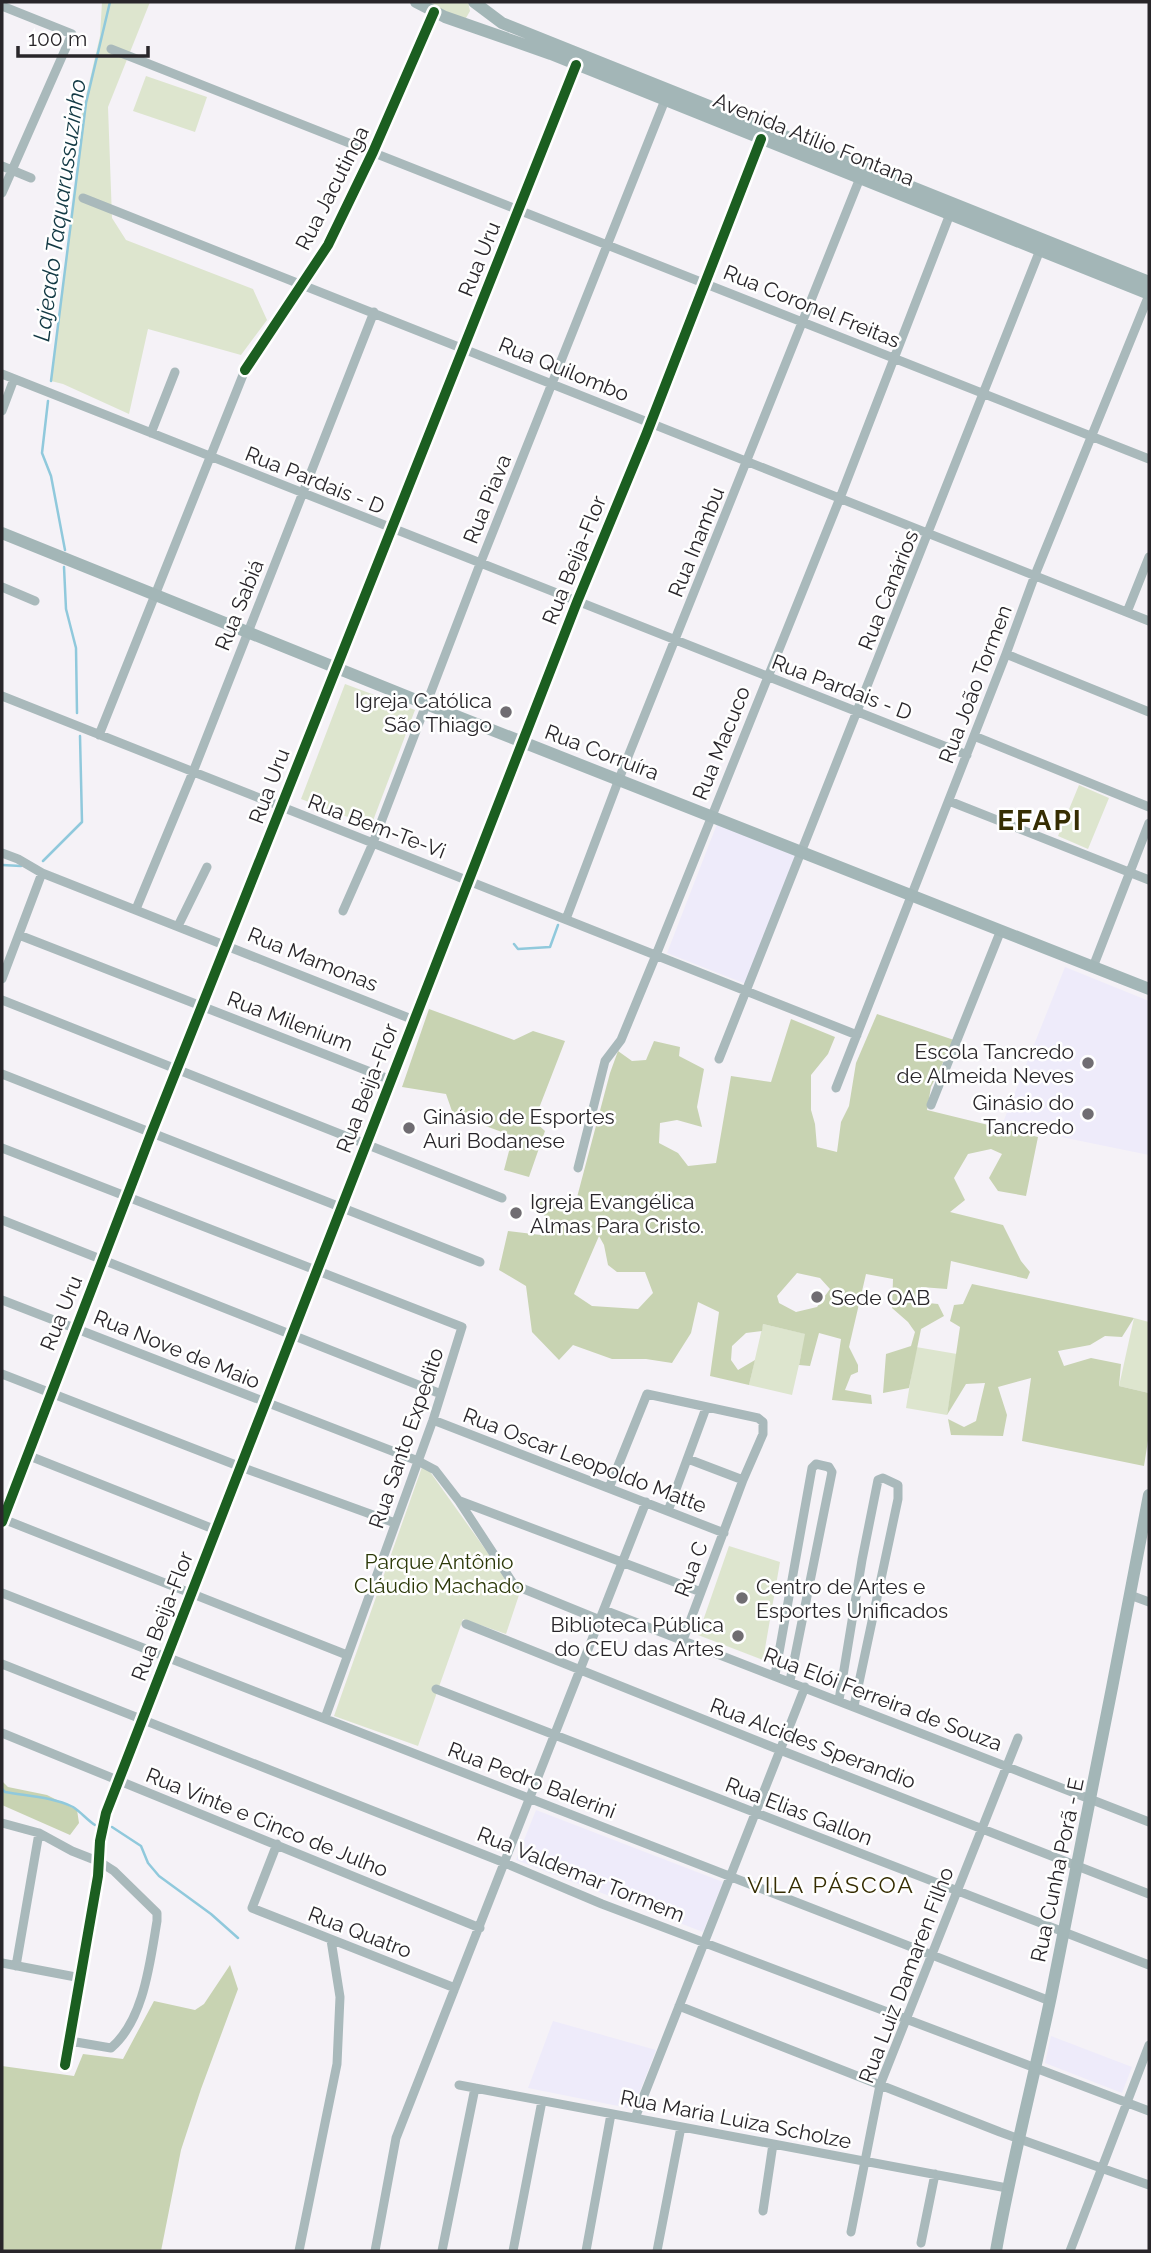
<svg xmlns="http://www.w3.org/2000/svg" width="1151" height="2253" font-family="Raleway,sans-serif">
<style>
.education{fill:#eeebfa}
.green{fill:#dde5ce}
.forest{fill:#c8d3b2;fill-rule:evenodd}
.lines{fill:none;stroke-linecap:round;stroke-linejoin:round}
.stream{stroke:#90c9dc;stroke-width:2.5}
.street{stroke:#a9b9bb;stroke-width:9}
.secondary{stroke:#a3b6b7;stroke-width:12}
.cycleway-casing{stroke:#fff;stroke-width:15}
.cycleway{stroke:#1b5e20;stroke-width:10}
.poi-dot{fill:#706d72;stroke:#fff;stroke-width:2.5}
.labels{text-anchor:middle;dominant-baseline:central;stroke-width:5;stroke-linejoin:round;paint-order:stroke}
.street-label{font-size:21px;fill:#29262a;stroke:#fff}
.poi-label{font-size:21px;fill:#29262a;stroke:#fff;text-anchor:end}
.park-label{font-size:21px;fill:#2c3909;stroke:#fff}
.water-label{font-size:23px;font-style:italic;fill:#123944;stroke:#fff}
.neighbourhood-label{font-size:23px;letter-spacing:2px;fill:#362d02;stroke:#fff}
.district-label{font-size:28px;font-weight:bold;letter-spacing:2px;fill:#362d02;stroke:#fff}
</style>
<rect width="100%" height="100%" fill="#f5f2f7"/>
<!-- education -->
<path class="education" d="M717 824 797 856 746 984 667 953Z
M1065 967 1149 1001V1155L1002 1125Z
M536 1810 723 1882 703 1932 516 1860Z
M553 2021 656 2050 633 2109 528 2088Z
M1051 2036 1132 2067 1122 2093 1045 2063Z"/>
<!-- green -->
<path class="green" d="M102 2H150L108 107 112 218 126 240 253 289 267 320 241 355 148 329 129 414 63 384 51 381 81 141 78 131 100 36Z
M432 2H468L470 11 466 18 462 19 433 5Z
M146 76 207 97 195 132 133 111Z
M345 684 415 710 371 826 301 799Z
M1079 785 1109 798 1088 849 1058 836Z
M1134 1318 1149 1322V1393L1119 1386Z
M763 1324 806 1334 792 1395 749 1385Z
M916 1347 957 1354 947 1415 906 1408Z
M422 1467 428 1469 515 1591 520 1592 506 1634 463 1619 418 1746 334 1716Z
M729 1546 780 1562 763 1660 698 1635Z"/>
<!-- forest -->
<path class="forest" d="M429 1009 514 1040 533 1031 565 1041 534 1121 545 1131 529 1177 504 1170 513 1136 453 1114 446 1094 402 1087Z
M877 1014 954 1040 931 1087 927 1110 1038 1137 1026 1196 998 1191 989 1178 1002 1154 991 1149 968 1154 954 1178 965 1200 950 1212 1003 1225 1021 1261 1030 1272 1027 1279 951 1261 947 1289 921 1287 919 1302 938 1304 944 1316 921 1329 909 1388 883 1393 886 1354 911 1346 915 1332 908 1322 892 1308 893 1279 866 1274 849 1347 858 1365V1372L851 1375 845 1390 871 1395 872 1404 832 1400 841 1339 819 1333 810 1366 799 1365 805 1334 763 1324 762 1331 746 1333 732 1346 731 1360 738 1370 755 1360 749 1385 710 1376 719 1312 698 1302 691 1333 672 1363 646 1359H612L573 1345 559 1360 532 1332 526 1286 499 1270 508 1231 541 1235 546 1218 532 1196 576 1201 610 1073 618 1051 632 1061 646 1060 654 1041 680 1047 679 1056 704 1069 697 1107 702 1127 677 1120 660 1123 659 1143 678 1153 688 1166 716 1163 731 1076 771 1082 791 1019 835 1037 828 1054 811 1075V1110L815 1124 817 1147 837 1152 841 1122 849 1106 856 1063ZM599 1236 604 1245 608 1265 617 1272H645L653 1293 638 1309 592 1306 574 1294ZM797 1273 820 1278 830 1289 817 1307 796 1312 779 1303 777 1296Z
M972 1284 1134 1318 1122 1337 1105 1336 1090 1345 1058 1351 1064 1366 1091 1358 1121 1364 1119 1386 1149 1393V1434L1144 1466 1022 1441 1031 1378 998 1387 1007 1415 1003 1436 951 1435 948 1419 964 1427 976 1421 985 1383 966 1384 947 1415 960 1327 950 1321 954 1305 963 1304Z
M2 1781 8 1787 47 1795 77 1810 79 1823 70 1835 2 1805Z
M230 1965 238 1989 201 2089 181 2150 161 2251H2V2066L74 2076 83 2054 123 2059 154 2001 195 2010 204 2004Z"/>
<g class="lines">
<!-- stream -->
<path class="stream" d="M51 381 86 103 110 2
M48 401 42 453 51 476 65 550
M64 567 66 609 76 648 77 713
M43 861 82 822 80 736
M2 865 21 866
M514 944 518 949 550 947 558 925
M2 1789 5 1792C27 1796 53 1797 73 1807 81 1812 87 1820 95 1825
M112 1827 141 1846 148 1863 159 1876 211 1914 238 1938"/>
<!-- street -->
<path class="street" d="M2 6 72 34 2 193
M111 49 1149 459
M2 166 31 178
M83 198 1149 621
M2 374 967 755
M2 411 14 379
M151 433 175 372
M2 587 35 601
M1127 612 1149 557
M1006 654 1149 712
M2 696 857 1035
M99 735 245 370 328 245 373 152 434 12
M974 736 1149 807
M949 801 1149 880
M2 853 18 859 42 873 414 1020
M136 909 193 772 374 312
M343 911 373 843 480 564 665 100
M566 919 619 779 860 178
M178 926 207 867
M19 935 391 1080
M1093 967 1149 823
M2 979 42 873
M2 1000 502 1198
M719 1059 1040 250
M2 1074 480 1262
M836 1088 1006 654 1035 575 1149 295
M931 1105 1001 930
M2 1148 462 1327 433 1420 325 1718
M578 1168 605 1061 621 1040 656 955 840 498 950 214
M2 1220 441 1394
M2 1300 418 1461 435 1470 459 1501 514 1585 600 1620
M2 1374 241 1467 395 1523
M433 1420 724 1533
M27 1455 216 1530
M688 1459 743 1480
M609 1488 647 1394 758 1418 763 1422V1434L743 1480 683 1640
M460 1501 701 1592
M668 1511 706 1408
M3 1519 347 1655
M2 1522 151 1134 576 65
M2 1593 1050 2001
M1130 1595 1149 1602
M604 1610 1149 1822
M466 1624 780 1750 1149 1894
M2 1664 505 1863 602 1904 1149 2111
M775 1675 812 1468 816 1464 829 1467 832 1472 790 1681
M436 1689 1149 1965
M839 1700 862 1560 878 1480 883 1478 898 1485V1499L854 1706
M2 1733 480 1928
M2 1823 39 1833 72 1851 100 1862 114 1871 157 1913V1921C150 1962 144 2020 111 2048L70 2041
M277 1844 252 1908 455 1988
M2 1963 81 1978
M16 1966 39 1833
M679 2006 1000 2132 1149 2185
M65 2065 100 1862
M459 2085 1007 2188
M635 2118 805 1687
M763 2211 773 2144
M851 2232 880 2085 1018 1738
M921 2243 935 2174
M299 2251 337 2064 340 1997 331 1940
M375 2251 396 2138 646 1502
M442 2251 475 2088
M513 2251 542 2101
M586 2251 611 2114
M657 2251 681 2127
M1070 2251 1149 2045"/>
<!-- secondary -->
<path class="secondary" d="M416 2 445 17 551 54 1149 294
M474 2 502 23 1149 282
M2 533 426 704 1149 989
M100 1862V1841L106 1813 577 602 646 435 761 139
M996 2251C1011 2165 1033 2082 1051 1996 1085 1830 1117 1662 1149 1495"/>
<!-- cycleway casing -->
<g class="cycleway-casing">
<path id="cycleway" d="M245 370 328 245 373 152 434 12
M2 1522 151 1134 576 65
M65 2065 98 1876 100 1841 106 1813 577 602 646 435 761 139"/>
</g>
<!-- cycleway -->
<use href="#cycleway" class="cycleway"/>
</g>
<!-- markers -->
<g class="poi-dot">
<circle cx="506" cy="712" r="7"/>
<circle cx="1088" cy="1063" r="7"/>
<circle cx="1088" cy="1114" r="7"/>
<circle cx="409" cy="1128" r="7"/>
<circle cx="516" cy="1213" r="7"/>
<circle cx="817" cy="1297" r="7"/>
<circle cx="742" cy="1598" r="7"/>
<circle cx="738" cy="1636" r="7"/>
</g>
<g class="labels">
<!-- street labels -->
<g class="street-label">
<text transform="translate(814 139) rotate(22)">Avenida Atílio Fontana</text>
<text transform="translate(332 188) rotate(-63)">Rua Jacutinga</text>
<text transform="translate(479 259) rotate(-68)">Rua Uru</text>
<text transform="translate(812 306) rotate(22)">Rua Coronel Freitas</text>
<text transform="translate(564 369) rotate(22)">Rua Quilombo</text>
<text transform="translate(315 480) rotate(22)">Rua Pardais - D</text>
<text transform="translate(487 499) rotate(-68)">Rua Piava</text>
<text transform="translate(696 542) rotate(-68)">Rua Inambu</text>
<text transform="translate(574 560) rotate(-68)">Rua Beija-Flor</text>
<text transform="translate(888 590) rotate(-68)">Rua Canários</text>
<text transform="translate(239 605) rotate(-68)">Rua Sabiá</text>
<text transform="translate(975 684) rotate(-69)">Rua João Tormen</text>
<text transform="translate(842 687) rotate(21)">Rua Pardais - D</text>
<text transform="translate(721 743) rotate(-68)">Rua Macuco</text>
<text transform="translate(602 752) rotate(21)">Rua Corruíra</text>
<text transform="translate(269 786) rotate(-69)">Rua Uru</text>
<text transform="translate(377 826) rotate(21)">Rua Bem-Te-Vi</text>
<text transform="translate(313 959) rotate(22)">Rua Mamonas</text>
<text transform="translate(290 1021) rotate(21)">Rua Milenium</text>
<text transform="translate(367 1088) rotate(-69)">Rua Beija-Flor</text>
<text transform="translate(61 1313) rotate(-68)">Rua Uru</text>
<text transform="translate(177 1349) rotate(22)">Rua Nove de Maio</text>
<text transform="translate(406 1438) rotate(-71)">Rua Santo Expedito</text>
<text transform="translate(585 1460) rotate(21)">Rua Oscar Leopoldo Matte</text>
<text transform="translate(691 1569) rotate(-69)">Rua C</text>
<text transform="translate(162 1616) rotate(-69)">Rua Beija-Flor</text>
<text transform="translate(883 1699) rotate(21)">Rua Elói Ferreira de Souza</text>
<text transform="translate(813 1743) rotate(21)">Rua Alcides Sperandio</text>
<text transform="translate(532 1780) rotate(21)">Rua Pedro Balerini</text>
<text transform="translate(799 1811) rotate(21)">Rua Elias Gallon</text>
<text transform="translate(267 1822) rotate(22)">Rua Vinte e Cinco de Julho</text>
<text transform="translate(1057 1870) rotate(-78)">Rua Cunha Porã - E</text>
<text transform="translate(581 1874) rotate(22)">Rua Valdemar Tormem</text>
<text transform="translate(360 1932) rotate(21)">Rua Quatro</text>
<text transform="translate(906 1975) rotate(-69)">Rua Luiz Damaren Filho</text>
<text transform="translate(736 2119) rotate(11)">Rua Maria Luiza Scholze</text>
</g>
<!-- poi labels -->
<g class="poi-label">
<text x="492" y="700">Igreja Católica<tspan x="492" dy="24">São Thiago</tspan></text>
<text x="1074" y="1051">Escola Tancredo<tspan x="1074" dy="24">de Almeida Neves</tspan></text>
<text x="1074" y="1102">Ginásio do<tspan x="1074" dy="24">Tancredo</tspan></text>
<text x="423" y="1116" text-anchor="start">Ginásio de Esportes<tspan x="423" dy="24">Auri Bodanese</tspan></text>
<text x="530" y="1201" text-anchor="start">Igreja Evangélica<tspan x="530" dy="24">Almas Para Cristo.</tspan></text>
<text x="831" y="1297" text-anchor="start">Sede OAB</text>
<text x="756" y="1586" text-anchor="start">Centro de Artes e<tspan x="756" dy="24">Esportes Unificados</tspan></text>
<text x="724" y="1624">Biblioteca Pública<tspan x="724" dy="24">do CEU das Artes</tspan></text>
</g>
<!-- park labels -->
<g class="park-label">
<text x="439" y="1561">Parque Antônio<tspan x="439" dy="24">Cláudio Machado</tspan></text>
</g>
<!-- water labels -->
<g class="water-label">
<text transform="translate(59 210) rotate(-82)">Lajeado Taquarussuzinho</text>
</g>
<!-- neighbourhood labels -->
<g class="neighbourhood-label">
<text x="831" y="1884">VILA PÁSCOA</text>
</g>
<!-- district labels -->
<g class="district-label">
<text x="1040" y="820">EFAPI</text>
</g>
</g>
<!-- border -->
<rect width="1151" height="2253" fill="none" stroke="#29262a" stroke-width="7"/>
<!-- scale -->
<path d="M18 46v10h130v-10" fill="none" stroke="#29262a" stroke-width="3.5"/>
<text x="28" y="46" font-size="21" fill="#29262a" stroke="#ffffff" stroke-width="5" paint-order="stroke">100 m</text>
</svg>
